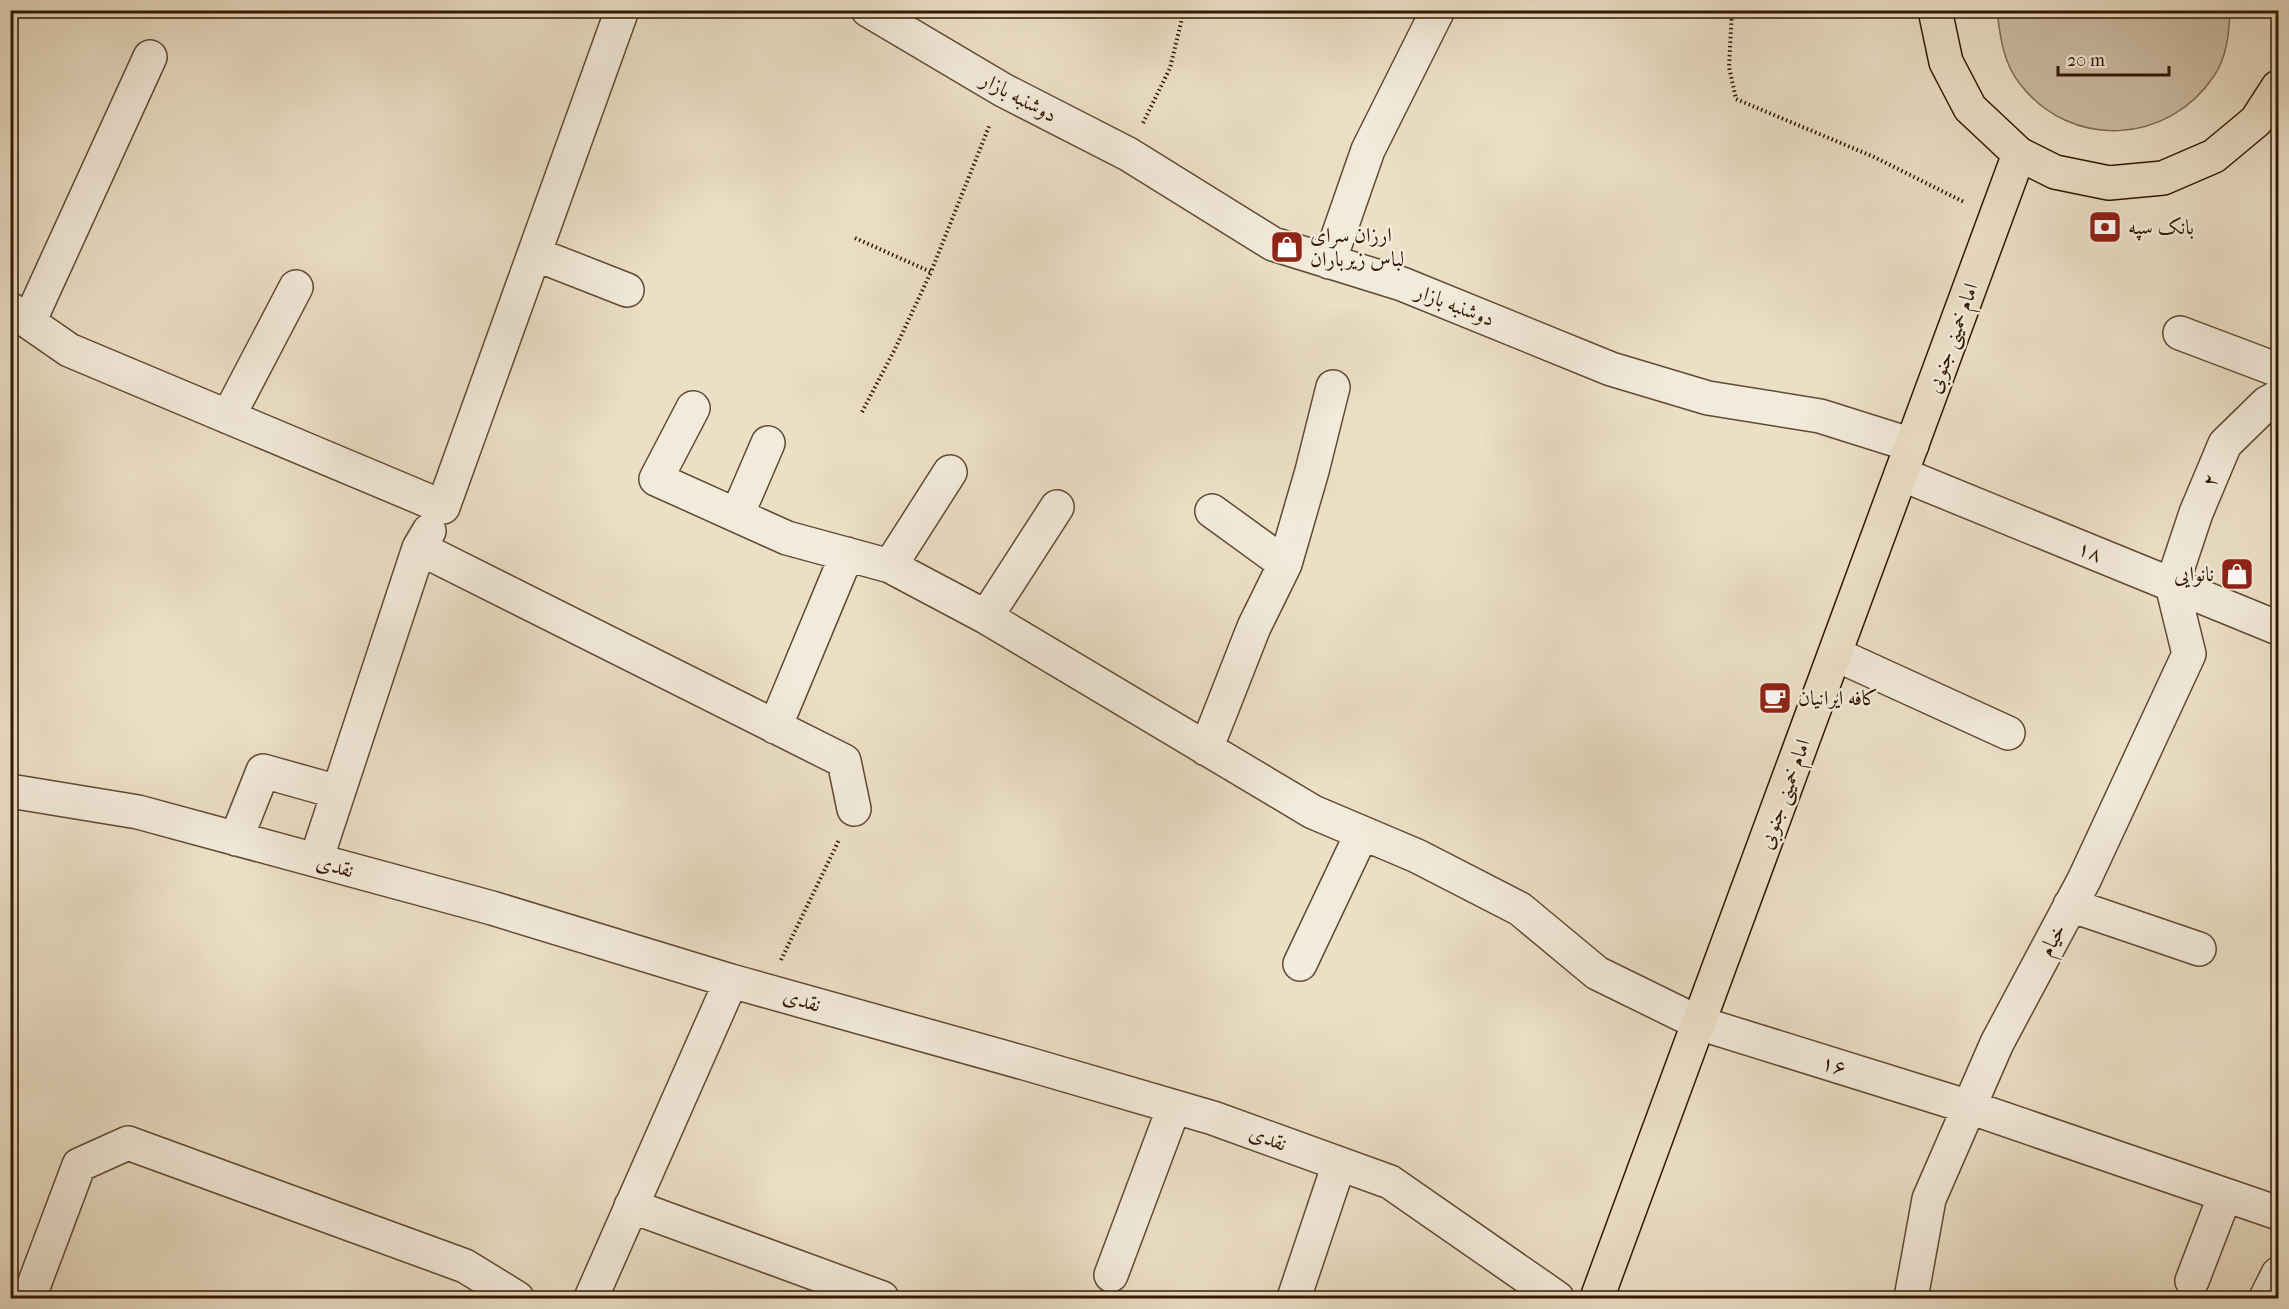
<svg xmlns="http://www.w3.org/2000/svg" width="2289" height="1309" font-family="'IM FELL French Canon',Amiri,serif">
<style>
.green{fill:#ccbda4;stroke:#7f6a52;stroke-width:1.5}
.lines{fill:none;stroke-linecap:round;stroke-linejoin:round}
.minor-casing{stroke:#604a32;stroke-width:36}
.major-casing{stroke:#321800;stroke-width:36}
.path{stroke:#321800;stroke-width:4;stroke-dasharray:1.5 3;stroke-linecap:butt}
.minor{stroke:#f2eada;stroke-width:33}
.major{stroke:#ebdfc6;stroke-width:33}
.labels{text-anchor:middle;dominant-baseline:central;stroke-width:5;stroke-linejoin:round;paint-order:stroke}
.street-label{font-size:21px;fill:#321800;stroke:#f2eada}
.poi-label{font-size:21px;fill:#321800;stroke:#f2eada;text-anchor:start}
</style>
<rect width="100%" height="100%" fill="#ebdfc6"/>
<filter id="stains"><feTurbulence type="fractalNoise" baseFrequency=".00333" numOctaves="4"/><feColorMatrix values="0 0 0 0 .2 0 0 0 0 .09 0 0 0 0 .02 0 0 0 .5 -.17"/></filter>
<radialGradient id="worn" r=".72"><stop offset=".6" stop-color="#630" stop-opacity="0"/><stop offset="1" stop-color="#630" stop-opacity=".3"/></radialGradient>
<!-- green -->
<path class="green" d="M1997 11H2230C2229 33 2227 57 2214 76 2168 145 2071 150 2020 84 2003 63 2000 36 1997 11Z"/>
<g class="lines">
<!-- minor casing -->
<g class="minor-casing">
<path id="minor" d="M868 10 1003 90 1128 154 1273 244 1402 284 1611 369 1708 398 1820 416 1912 445
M535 254 627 290
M1329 262 1368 150 1438 10
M10 309 69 350 443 507 622 10
M29 322 150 57
M2180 333 2278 370
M693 408 656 479 787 538 890 566 986 617 1313 812 1417 856 1520 909 1597 973 1699 1023 1969 1107 2278 1213
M228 417 296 287
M1901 474 2278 628
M1212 511 1285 564
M737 515 768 443
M419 548 844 761 854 809
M890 566 950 472
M986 617 1057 507
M1835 654 2008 733
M775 727 847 554
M1206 749 1254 627 1285 564 1312 471 1333 387
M10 791 138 812 492 908 731 981 1028 1064 1213 1118 1390 1182 1557 1298
M236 839 263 771 338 792
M316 860 419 548 429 531
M2070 905 2199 949
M1300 964 1362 833
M631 1206 882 1298
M1111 1275 1174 1107
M2192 1281 2225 1195
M29 1298 79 1165 128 1143 465 1266 517 1298
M591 1298 731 981
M1294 1298 1339 1164
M1911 1298 1929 1199 1997 1043 2084 880 2189 654 2172 585 2196 513 2225 444 2267 403 2278 397
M2266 1298 2278 1274"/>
</g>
<!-- major casing -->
<g class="major-casing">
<path id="major" d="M1935 10 1946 62 1970 108 2019 154 2055 172 2109 183 2163 178 2214 156 2256 121 2278 87
M1597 1298 2019 154"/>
</g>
<!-- path -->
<path class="path" d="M1732 10 1729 67 1736 99 1874 157 1964 202
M1143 123 1170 68 1184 10
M855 238 931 272 990 124
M862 412 895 349 931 272
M781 960 839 840"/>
<!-- minor -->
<use href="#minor" class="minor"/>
<!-- major -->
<use href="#major" class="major"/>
</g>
<!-- icons -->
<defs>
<g id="bank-square" transform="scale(1.725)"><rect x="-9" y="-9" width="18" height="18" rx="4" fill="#8f2418" stroke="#f2eada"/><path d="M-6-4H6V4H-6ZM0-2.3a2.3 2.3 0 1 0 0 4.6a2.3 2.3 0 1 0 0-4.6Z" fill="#fff"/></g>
<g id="shop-square" transform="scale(1.725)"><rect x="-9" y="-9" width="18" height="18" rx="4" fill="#8f2418" stroke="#f2eada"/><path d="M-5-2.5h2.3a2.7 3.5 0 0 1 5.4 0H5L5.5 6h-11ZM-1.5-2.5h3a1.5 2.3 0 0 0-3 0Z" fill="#fff"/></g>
<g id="cafe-square" transform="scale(1.725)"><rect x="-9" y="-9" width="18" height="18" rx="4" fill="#8f2418" stroke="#f2eada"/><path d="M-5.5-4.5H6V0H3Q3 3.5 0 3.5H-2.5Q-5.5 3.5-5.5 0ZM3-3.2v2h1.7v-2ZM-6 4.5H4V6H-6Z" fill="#fff"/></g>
</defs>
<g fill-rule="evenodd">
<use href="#bank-square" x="2105" y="227"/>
<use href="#shop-square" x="1287" y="247"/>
<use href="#shop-square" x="2237" y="574"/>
<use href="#cafe-square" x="1775" y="698"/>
</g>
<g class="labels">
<!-- street labels -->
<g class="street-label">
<text transform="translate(1019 97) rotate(28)">دوشنبه بازار</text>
<text transform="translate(1455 305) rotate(21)">دوشنبه بازار</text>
<text transform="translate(1952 338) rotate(-70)">امام خمینی جنوبی</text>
<text transform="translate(2210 480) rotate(-67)">۲</text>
<text transform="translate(2090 551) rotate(22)">۱۸</text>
<text transform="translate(1784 794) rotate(-70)">امام خمینی جنوبی</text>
<text transform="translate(335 866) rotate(15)">نقدی</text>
<text transform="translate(2052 940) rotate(-62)">خیام</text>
<text transform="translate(802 1000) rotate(16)">نقدی</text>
<text transform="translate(1834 1065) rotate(17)">۱۶</text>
<text transform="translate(1268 1138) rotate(20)">نقدی</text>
</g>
<!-- poi labels -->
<g class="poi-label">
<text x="2128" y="227">بانک سپه</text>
<text x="1310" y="235">ارزان سرای<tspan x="1310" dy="24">لباس زیرباران</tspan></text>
<text x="2214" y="574" text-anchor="end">نانوایی</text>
<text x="1798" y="698">کافه ایرانیان</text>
</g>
</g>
<!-- margin -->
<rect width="2289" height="1309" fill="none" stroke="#ebdfc6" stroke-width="36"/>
<rect x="12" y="12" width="2265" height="1285" fill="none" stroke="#321800" stroke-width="3"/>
<rect x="18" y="18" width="2253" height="1273" fill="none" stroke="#321800" stroke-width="1.5"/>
<!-- scale -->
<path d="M2058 66v9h111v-9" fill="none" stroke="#321800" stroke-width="3"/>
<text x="2067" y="66" font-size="18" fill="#321800" stroke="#f2eada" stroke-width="4.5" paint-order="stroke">20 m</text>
<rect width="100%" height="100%" filter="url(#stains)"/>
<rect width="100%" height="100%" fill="url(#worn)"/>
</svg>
